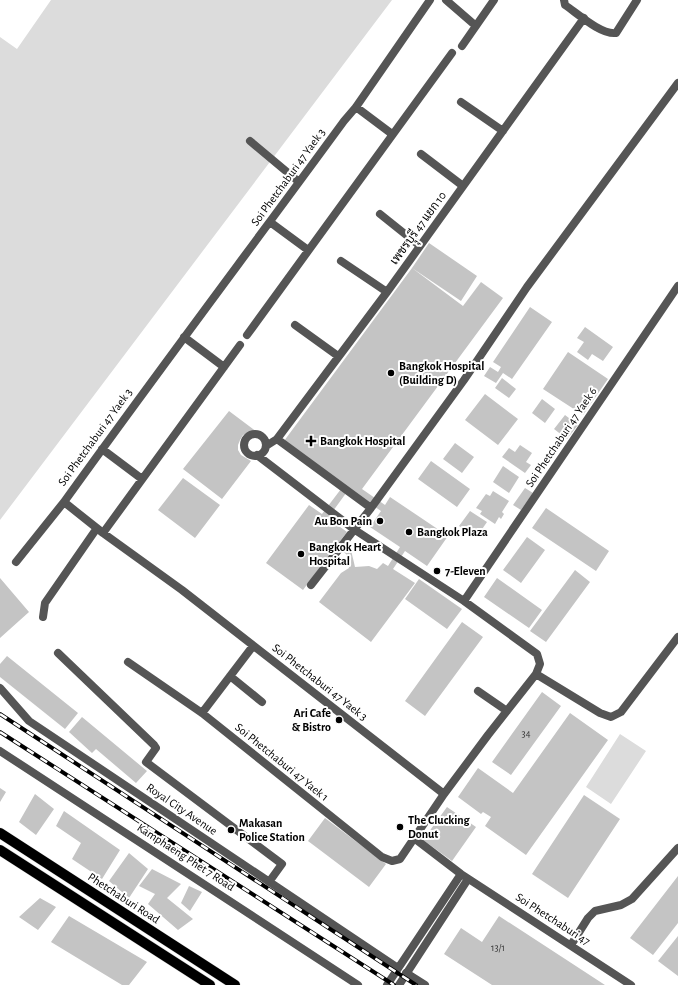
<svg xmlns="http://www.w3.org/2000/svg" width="678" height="985" font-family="'Alegreya Sans',Sarabun,sans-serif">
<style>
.green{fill:#dcdcdc}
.building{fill:#c4c4c4;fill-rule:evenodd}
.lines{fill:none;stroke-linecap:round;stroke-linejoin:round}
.primary-casing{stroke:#dbdbdb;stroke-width:11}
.minor{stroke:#555;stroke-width:8}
.tertiary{stroke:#555;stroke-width:8}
.primary{stroke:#000;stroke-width:10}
.rail-casing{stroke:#000;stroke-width:4}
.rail{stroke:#fff;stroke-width:2.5;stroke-dasharray:8;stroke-linecap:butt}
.poi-dot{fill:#000;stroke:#fff;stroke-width:1.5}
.labels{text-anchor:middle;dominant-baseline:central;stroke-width:4;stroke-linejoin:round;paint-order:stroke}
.number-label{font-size:10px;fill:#313131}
.street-label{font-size:12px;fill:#000;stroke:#fff}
.poi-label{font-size:12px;font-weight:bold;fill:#000;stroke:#fff;text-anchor:start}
</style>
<rect width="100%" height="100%" fill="#fff"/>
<!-- green -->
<path class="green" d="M51 0H392L0 520V37L17 49Z
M620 734 646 751 611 804 586 787Z"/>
<!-- building -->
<path class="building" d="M429 243 477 276 461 301 412 268Z
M412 268 463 306 481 282 503 298 362 489 385 505 390 497 448 536 427 566 405 551 393 569 415 583 371 642 319 602 341 573 349 568 346 554 336 546 303 590 266 563 309 505 322 514 344 485 284 441ZM349 489 381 511 370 527 400 547 388 566 383 563 377 569 369 566 355 567 351 550 340 541 347 532 328 518Z
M530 307 552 322 512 379 503 373 496 383 484 376 490 367 498 372 501 367 493 362Z
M585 327 613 347 603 361 592 354 588 360 577 352 584 342 577 338Z
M568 352 608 379 583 415 543 389Z
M502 378 516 389 509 398 495 388Z
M485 394 518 419 498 445 465 420Z
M542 399 555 409 545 423 532 413Z
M229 411 257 432 248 433 243 435 240 440 238 445V450L241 455 251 461 222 499 183 469Z
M565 415 578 425 567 439 554 429Z
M455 443 474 457 462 473 443 459Z
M520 445 532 453 526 462 531 465 525 473 502 457 509 448 515 452Z
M431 461 470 489 457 507 418 479Z
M503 466 519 477 509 493 493 482Z
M183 478 220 505 195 538 158 510Z
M525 488 533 493 521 510 513 505Z
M493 491 509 501 502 512 504 514 501 519 499 517 495 524 480 514 482 511 476 508 486 494 490 496Z
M546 508 609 551 596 571 532 528Z
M470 511 487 522 476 538 459 526Z
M527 537 545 550 521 583 503 570Z
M575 570 590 582 546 642 530 631Z
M0 578 29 612 0 638Z
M497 578 542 610 529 628 484 597Z
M419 579 462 609 447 629 405 599Z
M462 622 483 637 425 716 405 701Z
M7 656 78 713 65 729 0 677V664Z
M542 692 561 706 511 775 492 762Z
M570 713 608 740 526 855 485 826 491 817 483 812 481 814 458 797 478 768 513 793Z
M82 717 147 771 136 783 96 749 92 753 69 732Z
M0 788 6 792 0 802Z
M35 794 54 809 36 835 19 822Z
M584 795 620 819 568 898 532 874Z
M447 807 476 827 452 861 423 840Z
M64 811 120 850 102 879 72 859 81 843 56 826Z
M325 818 386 864 369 887 308 841Z
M129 853 148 869 129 898 109 881Z
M152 869 181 884 167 898 193 919 178 930 148 904 155 894 139 886Z
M678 876V923L653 955 630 938Z
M189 886 202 892 190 911 181 903Z
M40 898 56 907 38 930 19 917Z
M69 916 147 962 129 985H122L51 942Z
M499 916 605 985H492L444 954 461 928 482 942Z
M678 936V976L658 961Z"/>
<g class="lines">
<!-- primary casing -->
<g class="primary-casing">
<path id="primary" d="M0 833 235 985
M0 850 210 985"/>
</g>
<!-- minor -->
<path class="minor" d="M430 0 356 107 344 121C251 248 156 374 64 502L103 533 182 590 444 794
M446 0 476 26
M564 0 565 5C577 13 601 35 616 33L637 0
M462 46 494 0
M461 102 503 131
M356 107 392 134
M250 141 299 182
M421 154 463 186
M380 214 420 246
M270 222 308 250
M341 261 387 292
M295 325 338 356
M247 335 452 53
M184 337 224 367
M244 445a11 11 0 1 1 22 0a11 11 0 1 1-22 0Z
M277 439 371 508
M266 446 277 439 387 292 584 18
M102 449 142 479
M103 533 240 345
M16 562 64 502
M311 585 371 508 464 380 527 287 678 83
M464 601 678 286
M43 617 45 603 97 528
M58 653 154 745 156 748 146 762 282 864 269 882
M128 662 202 713 382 857 392 861 400 859 444 794 488 735 536 674 540 664 537 654 464 601 355 530 257 455
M536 674 600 713 611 717 621 712 678 637
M230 676 262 702
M0 688 29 721 398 968
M478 691 507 711
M202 713 253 646
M414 838 461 874 631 985
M571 945 588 918 595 911 621 905 632 899 678 848
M387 985 461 874
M399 985 468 879"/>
<!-- tertiary -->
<path class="tertiary" d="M0 751 358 985
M406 973 425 985"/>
<!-- primary -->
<use href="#primary" class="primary"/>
<!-- rail casing -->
<g class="rail-casing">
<path id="rail" d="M0 714 416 985
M0 732 394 985"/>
</g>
<!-- rail -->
<use href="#rail" class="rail"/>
</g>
<!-- markers -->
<g class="poi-dot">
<circle cx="391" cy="373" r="4"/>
<path d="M309 435h4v4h4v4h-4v4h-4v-4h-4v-4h4z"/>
<circle cx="380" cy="521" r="4"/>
<circle cx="409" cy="532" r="4"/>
<circle cx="301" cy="554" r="4"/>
<circle cx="437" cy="571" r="4"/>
<circle cx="339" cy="720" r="4"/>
<circle cx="400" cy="827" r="4"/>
<circle cx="231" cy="830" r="4"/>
</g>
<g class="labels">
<!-- number labels -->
<g class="number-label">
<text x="526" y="734">34</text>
<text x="498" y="948">13/1</text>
</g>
<!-- street labels -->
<g class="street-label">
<text transform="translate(288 177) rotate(-54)">Soi Phetchaburi 47 Yaek 3</text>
<text transform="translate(418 228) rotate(-54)">เพชรบุุรี 47 แยก 10</text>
<text transform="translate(95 437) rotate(-54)">Soi Phetchaburi 47 Yaek 3</text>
<text transform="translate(561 437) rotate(-56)">Soi Phetchaburi 47 Yaek 6</text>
<text transform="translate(320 682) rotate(38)">Soi Phetchaburi 47 Yaek 3</text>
<text transform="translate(282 762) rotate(39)">Soi Phetchaburi 47 Yaek 1</text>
<text transform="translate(182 809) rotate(34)">Royal City Avenue</text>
<text transform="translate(186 857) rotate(33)">Kamphaeng Phet 7 Road</text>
<text transform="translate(124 898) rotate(33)">Phetchaburi Road</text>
<text transform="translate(553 919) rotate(33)">Soi Phetchaburi 47</text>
</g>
<!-- poi labels -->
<g class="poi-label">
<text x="399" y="366">Bangkok Hospital<tspan x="399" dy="14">(Building D)</tspan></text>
<text x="320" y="441">Bangkok Hospital</text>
<text x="372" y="521" text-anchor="end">Au Bon Pain</text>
<text x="417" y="532">Bangkok Plaza</text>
<text x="309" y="547">Bangkok Heart<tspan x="309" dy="14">Hospital</tspan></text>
<text x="445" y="571">7-Eleven</text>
<text x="331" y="713" text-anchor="end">Ari Cafe<tspan x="331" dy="14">&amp; Bistro</tspan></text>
<text x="408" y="820">The Clucking<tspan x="408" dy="14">Donut</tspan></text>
<text x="239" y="823">Makasan<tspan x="239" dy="14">Police Station</tspan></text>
</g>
</g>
</svg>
